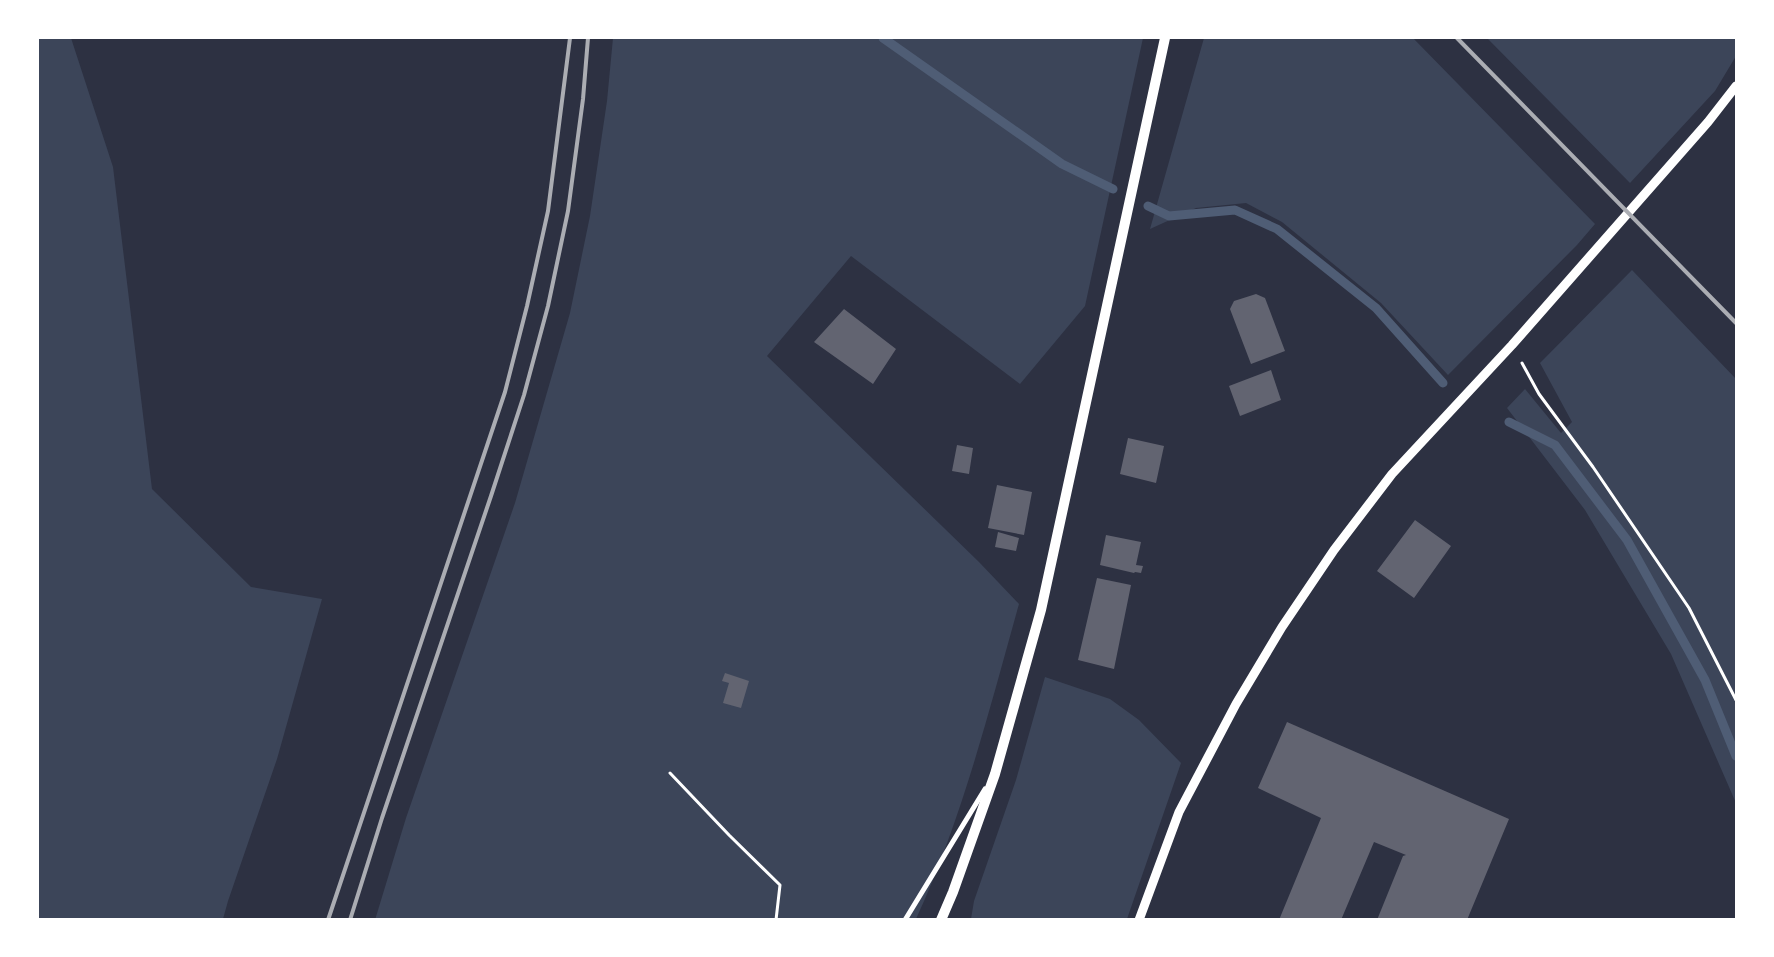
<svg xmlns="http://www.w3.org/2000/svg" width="1774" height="957" font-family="'Playfair Display',serif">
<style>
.green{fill:#3c4559}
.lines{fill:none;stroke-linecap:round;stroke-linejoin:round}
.stream{stroke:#4f5d75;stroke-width:9}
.building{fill:#626471}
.path{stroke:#fff;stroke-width:3}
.minor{stroke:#fff;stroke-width:5}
.tertiary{stroke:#fff;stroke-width:9}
.secondary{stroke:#fff;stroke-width:10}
.rail{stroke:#abadb3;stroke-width:4}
</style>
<rect width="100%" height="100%" fill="#2d3142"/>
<!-- green -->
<path class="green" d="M38 38H71L113 167 152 489 251 587 322 599 277 759 228 901 223 919H38Z
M613 38H1143L1085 306 1020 384 851 256 767 356 979 562 1019 604C989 711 962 819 916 919L375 920 406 818 515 503 570 313 590 216 607 101Z
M1204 38H1413L1595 224 1577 245 1448 375 1381 303 1282 222 1246 203 1196 208 1150 229Z
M1487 38H1736V56L1715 91 1630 183Z
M1632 270 1736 379V803L1671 654 1585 510 1507 408 1525 389 1561 433 1572 422 1540 363Z
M1045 677 1110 699 1139 720 1181 763 1127 919H971L974 901 1016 780Z"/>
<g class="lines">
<!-- stream -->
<path class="stream" d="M883 38 1062 164 1113 189
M1148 206 1169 216 1235 210 1277 229 1376 308 1443 383
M1509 422 1555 445 1627 540 1705 680 1736 756"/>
</g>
<!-- building -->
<path class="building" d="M1256 294 1265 298 1285 351 1251 364 1230 309 1234 301Z
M844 309 896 349 873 384 814 342Z
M1271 370 1281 400 1240 416 1229 386Z
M1128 438 1164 446 1156 483 1120 474Z
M957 445 973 448 969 474 952 471Z
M997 485 1032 492 1024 535 988 528Z
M1415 520 1451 546 1414 598 1377 571Z
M998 532 1019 538 1016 551 995 547Z
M1106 535 1141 542 1136 565 1143 566 1141 573 1135 572 1134 573 1100 565Z
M1097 578 1131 585 1114 669 1078 660Z
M725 673 749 681 741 708 723 703 729 683 722 681Z
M1287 722 1509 819 1467 920H1377L1403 856 1406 855 1374 842 1341 920H1279L1321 818 1258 788Z"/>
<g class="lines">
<!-- path -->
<path class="path" d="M1522 363 1539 394 1593 467 1689 608 1736 700
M670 773 729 835 780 885 776 920"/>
<!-- minor -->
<path class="minor" d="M905 920 985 789"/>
<!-- tertiary -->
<path class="tertiary" d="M1139 920 1179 812 1236 704 1282 627 1334 550 1392 474 1512 345 1708 122 1736 86"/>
<!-- secondary -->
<path class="secondary" d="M941 920 953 892 995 774 1041 610 1165 38"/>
<!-- rail -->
<path class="rail" d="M1457 38 1736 323
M328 920 505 392 527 306 548 211 570 38
M350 920 382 818 491 496 524 395 548 306 568 211 583 99 588 38"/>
</g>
<!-- border -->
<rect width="1774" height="957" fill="none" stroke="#ffffff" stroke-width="78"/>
</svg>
